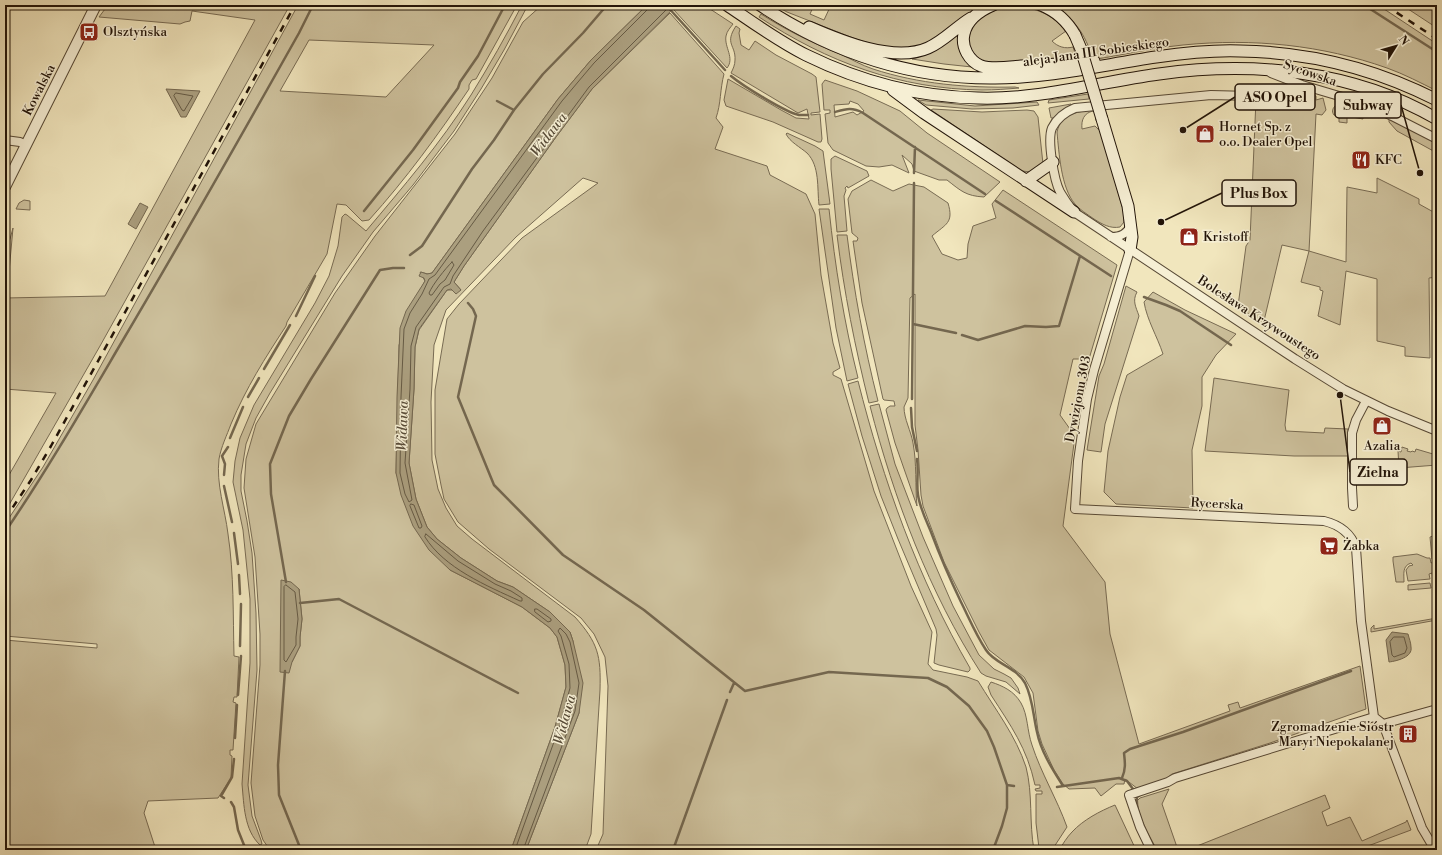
<svg xmlns="http://www.w3.org/2000/svg" width="1442" height="855" font-family="'Libre Bodoni',serif">
<style>
.green{fill:#cec29e;stroke:#786b53;fill-rule:evenodd}
.water{fill:#ab9f7f;stroke:#74674f}
.lines{fill:none;stroke-linecap:round;stroke-linejoin:round}
.shore{stroke:#665a44;stroke-width:1}
.stream{stroke:#74674f;stroke-width:2.5}
.minor-casing{stroke:#564835;stroke-width:10}
.tertiary-casing{stroke:#564835;stroke-width:12}
.secondary-casing{stroke:#221408;stroke-width:13}
.minor{stroke:#f6efd4;stroke-width:8}
.tertiary{stroke:#f6efd4;stroke-width:10}
.secondary{stroke:#f6efd4;stroke-width:11}
.rail{stroke:#221408;stroke-width:2.5;stroke-dasharray:7 7;stroke-linecap:butt}
.secondary-bridge-casing{stroke:#221408;stroke-width:13;stroke-linecap:butt}
.secondary-bridge{stroke:#f6efd4;stroke-width:11}
.labels{text-anchor:middle;dominant-baseline:central;stroke-width:3;stroke-linejoin:round;paint-order:stroke}
.poi-label{font-size:13px;fill:#221408;stroke:#f6efd4;text-anchor:start}
.street-label{font-size:13px;fill:#221408;stroke:#f6efd4}
.water-label{font-size:14px;font-style:italic;fill:#594c38;stroke:#f6efd4}
.leader{fill:none;stroke:#221408;stroke-width:1.5}
.callout-dot{fill:#221408;stroke:#f6efd4;stroke-width:1.5}
.callout{fill:#f6efd4;stroke:#221408;stroke-width:1.5}
.callout-label{font-size:14px;text-anchor:middle;font-weight:bold;fill:#221408}
</style>
<rect width="100%" height="100%" fill="#f1e6bd"/>
<filter id="stains"><feTurbulence type="fractalNoise" baseFrequency=".005" numOctaves="4"/><feColorMatrix values="0 0 0 0 .2 0 0 0 0 .09 0 0 0 0 .02 0 0 0 .5 -.17"/></filter>
<radialGradient id="worn" r=".72"><stop offset=".6" stop-color="#630" stop-opacity="0"/><stop offset="1" stop-color="#630" stop-opacity=".3"/></radialGradient>
<!-- green -->
<path class="green" d="M108 5H290L100 346 5 512V482L56 393 5 389V298L105 296 255 20 192 11 190 21 185 22 180 24 99 17Z
M298 5H517L476 79 472 80 469 85V89C438 135 406 179 369 220L362 221 346 205 337 204 327 254 287 322 286 326C265 358 246 388 231 424 227 435 221 447 219 459 216 484 225 509 228 534 234 574 233 615 234 656L239 657 237 697H234L233 702 236 703 233 750H230V755L232 756 231 778 218 798 148 801 144 813 156 850H5V640L97 648V644L5 636V524L43 467 93 380ZM309 40 434 45 386 97 280 91Z
M522 5H528L504 50 481 89 454 131 413 185 373 232 342 276 270 393 256 418 246 444 241 475V491L247 521 252 553 256 613 257 670 248 785 252 816 261 840 262 844 260 845C244 830 244 805 242 784L250 663V599L243 530 233 482 235 461 240 438 254 405 315 303 329 276 338 246 342 217 345 214 347 215 366 231C403 187 440 144 471 95 489 66 506 36 522 5Z
M542 5H647L591 60 558 99 432 273 428 274 420 272 425 281 419 292 399 345 396 473 450 570 522 607 550 628 557 637 565 665 566 687 555 727 511 850H270L263 840 255 816 251 783 260 665V634L255 557 244 488 246 459 256 424 335 293 375 236 455 134 492 78 523 22ZM299 589 302 619 300 637V646L292 662Z
M677 5H704L733 24C730 28 727 31 726 36 724 47 735 58 727 68L673 9Z
M774 5H814L810 14 824 20 831 5H983L942 36 912 51 875 45 853 38 787 12Z
M1053 5H1378L1437 44V91C1421 83 1404 74 1387 68 1322 45 1253 38 1183 45 1162 47 1141 51 1120 55 1112 56 1102 59 1093 59 1084 32 1076 21 1053 5Z
M1402 5H1437V28Z
M1019 6C1039 9 1054 16 1066 31L1052 41C1058 47 1065 49 1073 47L1077 59 998 63 980 61 969 50 967 34 976 22 985 15 998 9Z
M670 13 724 74C720 89 721 104 716 118L723 127 715 149 767 166 770 175 806 194 815 214 821 275 833 343 840 368 833 372V375L841 379 874 491 911 586 932 632 928 664 933 670 967 677 978 681C995 709 1016 736 1026 767 1033 794 1029 823 1034 850H596L603 834 608 686 605 657 594 634 581 618 489 549 458 522 444 499 441 485 435 454V390L447 319 459 304 522 238 598 183 583 178 516 237 446 310 434 345 431 402 432 460 438 489 446 508 457 526 472 539 575 617C598 643 601 655 600 690L591 834 585 850H526L579 713 573 641 570 632 550 612 513 587 497 581 461 558 437 539 427 527 416 499 409 463 414 389 415 347 419 330 447 290H461L454 282 464 266 556 137 592 89Z
M761 14C786 30 812 43 840 54 851 59 861 65 873 69 919 84 967 88 1015 87L1019 88C1007 89 995 90 982 90 900 89 827 62 759 17Z
M736 26 740 29 739 33 741 45 749 50 755 41 776 55 812 74 816 77 820 112 811 113V115L820 114 822 139 821 142H818L773 122 726 106 724 100 728 79 781 110 796 118 809 119 807 109 798 113 793 110 731 73C733 69 735 65 735 60 736 45 724 44 736 26Z
M960 32 972 67 944 64 912 59 927 54 938 49Z
M825 80 857 91 900 111 927 133 1000 182 984 197C966 196 961 191 947 180H939L914 171 912 164 902 155 909 173 892 165 879 167 866 166 833 150 828 143 825 114 830 113V110H824L822 84ZM850 101 858 104 864 111 857 115 853 112 835 117 834 105 849 104Z
M1088 94 1089 99 1048 103 1049 100Z
M1311 94 1316 96V100L1323 98 1326 110 1322 115 1316 114 1309 251 1346 262 1347 187 1377 193V178L1419 199V204L1437 214V277L1429 278 1430 358 1405 356V347L1377 341V279L1346 271 1340 325 1318 316 1323 291 1320 290V287L1301 282 1309 251 1282 245 1263 325 1238 306 1246 246 1250 240 1256 99 1299 101Z
M918 100 975 106 1037 102 1039 105 1013 108 972 109 926 105Z
M1071 104V105L1062 110 1054 118H1051L1049 108Z
M1336 105 1361 112 1363 114V119L1347 116V123L1339 122V116L1334 115C1331 111 1333 108 1336 105Z
M933 109 982 112 1027 110 1034 111 1038 117 1043 164 1031 172 1022 171 931 110Z
M1092 110 1093 111C1084 113 1081 120 1082 129L1095 126 1101 132 1124 213V222L1120 227C1110 229 1102 224 1094 219 1087 214 1080 210 1075 204 1061 188 1059 153 1057 132 1061 114 1076 112 1092 110Z
M1391 119 1437 143V153L1397 131 1389 122V120Z
M787 133 815 146 823 151 830 204 819 205C817 188 820 166 807 153 800 147 790 142 786 134Z
M835 156 867 171 869 176 848 188 847 186 845 188 846 190 844 196 847 231 837 232 831 169V159Z
M871 180 893 191 909 184 924 187 948 203C954 223 946 224 932 236L942 254 958 260 967 258 968 244 973 226 996 218 992 204 1003 190 1117 265 1089 359H1073L1060 415 1075 436 1063 526 1105 582 1110 634 1139 744 1230 711 1228 705 1238 702 1240 708 1360 666 1366 709 1270 743 1172 774 1160 783 1138 789 1125 779 1124 784H1116L1101 796 1095 788 1069 789 1063 784 1054 770 1042 744 1038 731 1033 693 1024 677 989 650 979 632 944 562 923 506 921 495 918 450 915 425V294L910 298 908 398 904 407C904 419 911 431 913 443 917 464 915 485 917 506L895 443 886 410 887 408 890 406H895L894 401 884 400 883 399 862 303 853 241H857L858 238 852 233 848 199 852 191Z
M24 200 30 201V210L16 209 19 203Z
M819 209H829C835 266 844 322 858 378L847 381 836 328Z
M13 228 9 272H5V248L10 239Z
M837 235H847C854 291 864 346 878 401L869 403C855 347 844 292 837 235Z
M1126 286 1137 292C1132 301 1136 307 1139 316L1105 424 1101 452 1087 450 1099 376 1104 364Z
M1153 292 1185 310 1236 334 1216 355 1202 377V406L1192 450 1193 508 1116 504 1104 492 1108 451 1120 397 1127 375 1163 354C1157 336 1147 320 1144 302Z
M1214 378 1289 390 1285 425 1286 431 1324 433 1325 428 1348 429V456H1294L1205 451Z
M858 381C883 480 918 579 970 668V670L968 672 939 665 934 663 937 635 936 629 898 539 881 496 862 436 848 384Z
M879 404 895 464 923 537 953 606 979 655 994 669 1004 674 1011 678 1018 688 1020 694 1006 682 986 676 981 673C929 592 894 499 870 406Z
M1402 447 1408 449 1407 451 1411 452 1412 451 1415 452 1416 449 1433 454V450L1437 451V465L1399 468 1398 451 1401 452Z
M1437 535V544L1434 545 1435 549H1437V559H1432L1430 537Z
M1417 554 1427 558H1430L1431 563 1437 561V578L1433 579 1432 573 1429 574 1430 579 1408 581 1406 570 1409 566 1413 565 1411 563C1402 566 1404 574 1404 582H1396L1393 561V557Z
M1430 583 1431 588 1408 590V585Z
M1437 613V620L1371 632V628L1374 625V629L1437 618Z
M991 682C1003 686 1014 691 1021 703 1028 715 1027 731 1032 745 1041 773 1057 799 1067 827L1052 850H1040L1039 848 1036 823V794H1042V791H1036L1035 789 1040 788V785H1035C1027 748 1011 726 991 695L988 687Z
M1169 789 1162 804 1178 850H1153L1137 810 1136 802 1140 798Z
M1325 795 1330 808 1322 812 1327 826 1350 817 1362 841 1406 822 1407 820 1411 830 1357 850H1187Z
M1115 805 1136 850H1059C1063 844 1067 837 1072 832 1083 820 1100 811 1115 805Z"/>
<!-- water -->
<path class="water" d="M647 5H677L592 89 556 137 464 266 454 282 461 290 456 294 451 289 447 290 419 329 415 347 414 389 409 463 416 499 427 527 437 539 461 558 497 581 513 587 550 612 570 632 573 641 583 683 579 713 526 850H511L555 727 566 687 565 665 557 637 550 628 522 607 450 570 429 550 413 526 401 495 396 473 397 397 400 328 406 311 425 281 424 278 419 276 421 272 427 274 432 273 558 99 591 60Z
M166 89 200 91 186 117H181Z
M140 203 148 207 136 229 128 224Z
M281 580 291 582 299 589 302 619 300 637V646L292 662 289 673 280 672Z
M1392 632 1408 634C1409 638 1411 643 1411 647 1413 657 1397 661 1389 662L1386 640Z"/>
<g class="lines">
<!-- shore -->
<path class="shore" d="M650 5 648 9 594 63 562 101 435 275 429 279 422 294 410 313 404 329 401 397 400 473 405 494 409 502 412 500 405 463 410 389 411 346 416 327 444 287 450 284 453 276 483 231 589 87 671 5
M176 93 193 96 184 111 182 110 174 96Z
M452 262 454 265 445 280 440 284 432 295H430L429 293C433 284 445 269 452 262Z
M411 504 414 505 422 526 421 528H419L410 506Z
M426 534 458 561 495 584 511 591 522 598V601H520C487 586 444 568 425 537Z
M286 585 295 592 298 619 296 637V645L286 662 284 660V587Z
M535 609H537L551 619V621L548 622 535 612Z
M1394 637H1404L1407 648 1405 653 1394 657 1392 655 1390 642Z
M515 850 559 728 570 688 569 664 561 636 558 631 560 628 566 634 570 642 579 683 575 711 523 850"/>
<!-- stream -->
<path class="stream" d="M666 5 725 70
M1364 5 1437 52
M731 76C743 86 785 112 799 115 802 115 805 115 808 115
M497 101 514 110
M835 112C846 109 852 107 863 113L985 194
M914 173 915 147
M996 201 1111 276
M364 211 413 150 458 88 460 82 478 56 505 5
M410 255 422 246 472 169 494 140 514 110 543 74 583 33 607 5
M1144 297 1166 305 1180 311 1231 345
M468 303 473 309 476 316 458 397 494 485 563 555 644 610 745 691 829 672 928 678 947 687 969 706 987 731 994 747 1007 785V808L1002 826 993 850
M296 316 315 276
M913 324 956 333
M962 335 978 340 1025 326 1046 327 1059 326 1080 256
M264 369 290 325
M248 397 259 378
M912 399 914 183
M911 408 912 427 917 451
M230 438 243 407
M222 456 225 464 224 475
M222 456 228 447
M917 459C919 471 916 483 918 495 920 508 926 520 931 532 940 556 950 579 961 602 969 618 976 635 986 650 995 664 1015 666 1025 683 1033 699 1033 715 1037 732 1041 752 1053 770 1063 786
M224 486 232 522
M5 532C46 472 83 408 120 345 181 242 240 138 299 33L313 5
M234 533 238 564
M239 575 240 594
M286 582 271 494 270 464 289 416 311 379 380 270 393 268H404
M300 603 339 599 518 693
M240 646 241 604
M285 671 278 765 279 795 301 850
M730 692 734 683
M238 695 241 656
M235 738 237 705
M1122 778C1126 769 1125 762 1124 753L1130 749 1183 732 1351 671
M1007 785 1014 786
M1057 787 1119 778 1127 781 1133 789
M1139 796 1137 797C1135 814 1148 835 1156 850
M224 798 221 796 232 777 234 759
M231 802 234 807 238 830 246 850
M673 850 727 700"/>
<!-- minor casing -->
<g class="minor-casing">
<path id="minor" d="M1271 73 1302 85 1366 104 1392 116 1437 139
M1312 88 1298 97 1211 95 1075 108C1065 112 1057 118 1052 128 1047 140 1054 180 1060 192 1064 199 1069 206 1074 212L1295 359 1343 389 1388 411 1437 431
M5 140 20 142 26 145
M1111 237C1121 237 1127 234 1131 225
M1130 250 1094 370 1087 399 1078 461 1075 509 1324 521C1340 525 1351 533 1356 548L1361 621 1374 717 1383 724 1422 828 1435 850
M1353 506 1352 488V433L1356 420 1366 401
M1383 724 1437 709
M1151 850 1140 827 1129 795 1168 782 1175 778 1374 717"/>
</g>
<!-- tertiary casing -->
<g class="tertiary-casing">
<path id="tertiary" d="M5 187 96 5"/>
</g>
<!-- secondary casing -->
<g class="secondary-casing">
<path id="secondary" d="M727 5C752 22 778 41 806 55 859 81 919 97 978 98 1039 100 1099 82 1159 74 1253 61 1353 70 1437 119
M760 5C831 52 910 79 995 78 1050 78 1102 65 1156 57 1184 53 1212 50 1240 51 1309 52 1376 69 1437 100
M993 5C979 11 967 19 964 34 961 47 969 61 981 66 993 70 1009 67 1021 66 1045 65 1069 64 1094 61
M1041 5C1056 11 1067 21 1075 35
M809 27C841 41 894 63 928 48 944 41 956 27 971 18
M893 90 924 113 1074 212
M1102 119 1128 206 1132 237 1130 250
M1026 181 1053 162"/>
</g>
<!-- minor -->
<use href="#minor" class="minor"/>
<!-- tertiary -->
<use href="#tertiary" class="tertiary"/>
<!-- secondary -->
<use href="#secondary" class="secondary"/>
<!-- rail -->
<path class="rail" d="M1385 5 1437 39
M5 519 31 480 51 446 295 5"/>
<!-- secondary-bridge casing -->
<g class="secondary-bridge-casing">
<path id="secondary-bridge" d="M1075 35 1081 49 1102 119"/>
</g>
<!-- secondary-bridge -->
<use href="#secondary-bridge" class="secondary-bridge"/>
</g>
<!-- icons -->
<defs>
<g id="bus-square" transform="scale(1)"><rect x="-9" y="-9" width="18" height="18" rx="4" fill="#8f2418" stroke="#f6efd4"/><path d="M-5-6H5V4H4V6H2V4H-2V6H-4V4H-5ZM-3.5-4V0h7V-4ZM-3.5 1.2v1.5H-2V1.2ZM2 1.2v1.5H3.5V1.2Z" fill="#fff"/></g>
<g id="shop-square" transform="scale(1)"><rect x="-9" y="-9" width="18" height="18" rx="4" fill="#8f2418" stroke="#f6efd4"/><path d="M-5-2.5h2.3a2.7 3.5 0 0 1 5.4 0H5L5.5 6h-11ZM-1.5-2.5h3a1.5 2.3 0 0 0-3 0Z" fill="#fff"/></g>
<g id="restaurant-square" transform="scale(1)"><rect x="-9" y="-9" width="18" height="18" rx="4" fill="#8f2418" stroke="#f6efd4"/><path d="M-5-6h1v4h1v-4h1v4h1v-4h1v5L-1.5 .5V6h-2V.5L-5-1ZM5-6V6H3V1.5H1.5Q1.5-4 5-6Z" fill="#fff"/></g>
<g id="supermarket-square" transform="scale(1)"><rect x="-9" y="-9" width="18" height="18" rx="4" fill="#8f2418" stroke="#f6efd4"/><path d="M-6-5.5h2.5l.6 2H6L4.5 2H-2.5L-4.4-4H-6ZM-1.5 3.2a1.3 1.3 0 1 0 .1 0ZM3 3.2a1.3 1.3 0 1 0 .1 0Z" fill="#fff"/></g>
<g id="building-square" transform="scale(1)"><rect x="-9" y="-9" width="18" height="18" rx="4" fill="#8f2418" stroke="#f6efd4"/><path d="M-4-6H4V6H1V3H-1V6H-4ZM-2.5-4.3h1.7v1.8h-1.7ZM.8-4.3h1.7v1.8H.8ZM-2.5-1h1.7V.8h-1.7ZM.8-1h1.7V.8H.8Z" fill="#fff"/></g>
</defs>
<g fill-rule="evenodd">
<use href="#bus-square" x="89" y="32"/>
<use href="#shop-square" x="1205" y="134"/>
<use href="#restaurant-square" x="1361" y="160"/>
<use href="#shop-square" x="1189" y="237"/>
<use href="#shop-square" x="1382" y="426"/>
<use href="#supermarket-square" x="1329" y="546"/>
<use href="#building-square" x="1408" y="734"/>
</g>
<g class="labels">
<!-- poi labels -->
<g class="poi-label">
<text x="103" y="32">Olsztyńska</text>
<text x="1219" y="127">Hornet Sp. z<tspan x="1219" dy="15">o.o. Dealer Opel</tspan></text>
<text x="1375" y="160">KFC</text>
<text x="1203" y="237">Kristoff</text>
<text x="1382" y="446" text-anchor="middle">Azalia</text>
<text x="1343" y="546">Żabka</text>
<text x="1394" y="727" text-anchor="end">Zgromadzenie Sióstr<tspan x="1394" dy="15">Maryi Niepokalanej</tspan></text>
</g>
<!-- street labels -->
<g class="street-label">
<text transform="translate(1096 52) rotate(-8)">aleja Jana III Sobieskiego</text>
<text transform="translate(1310 73) rotate(19)">Sycowska</text>
<text transform="translate(39 90) rotate(-63)">Kowalska</text>
<text transform="translate(1259 318) rotate(33)">Bolesława Krzywoustego</text>
<text transform="translate(1078 399) rotate(-79)">Dywizjonu 303</text>
<text transform="translate(1217 504) rotate(3)">Rycerska</text>
</g>
<!-- water labels -->
<g class="water-label">
<text transform="translate(549 135) rotate(-53)">Widawa</text>
<text transform="translate(403 426) rotate(-88)">Widawa</text>
<text transform="translate(565 720) rotate(-75)">Widawa</text>
</g>
</g>
<!-- callouts -->
<path class="leader" d="M1183 130L1235 97M1420 173L1401 105M1161 222L1222 193M1340 395L1350 472"/>
<g class="callout-dot">
<circle cx="1183" cy="130" r="4"/>
<circle cx="1420" cy="173" r="4"/>
<circle cx="1161" cy="222" r="4"/>
<circle cx="1340" cy="395" r="4"/>
</g>
<g class="callout">
<rect x="1235" y="84" width="80" height="26" rx="4"/>
<rect x="1335" y="92" width="66" height="26" rx="4"/>
<rect x="1222" y="180" width="74" height="26" rx="4"/>
<rect x="1350" y="459" width="57" height="26" rx="4"/>
</g>
<g class="callout-label">
<text x="1275" y="102">ASO Opel</text>
<text x="1368" y="110">Subway</text>
<text x="1259" y="198">Plus Box</text>
<text x="1378" y="477">Zielna</text>
</g>
<!-- margin -->
<rect width="1442" height="855" fill="none" stroke="#f1e6bd" stroke-width="20"/>
<rect x="6" y="6" width="1430" height="843" fill="none" stroke="#221408" stroke-width="2"/>
<rect x="10" y="10" width="1422" height="835" fill="none" stroke="#221408"/>
<!-- north arrow -->
<g transform="translate(1396 46) rotate(53)" stroke="#f6efd4" stroke-width="3" paint-order="stroke">
<path d="M0-3L7 15L0 10L-7 15Z" fill="#221408"/>
<text y="-6" font-size="11" font-weight="bold" text-anchor="middle" fill="#221408">N</text>
</g>
<rect width="100%" height="100%" filter="url(#stains)"/>
<rect width="100%" height="100%" fill="url(#worn)"/>
</svg>
